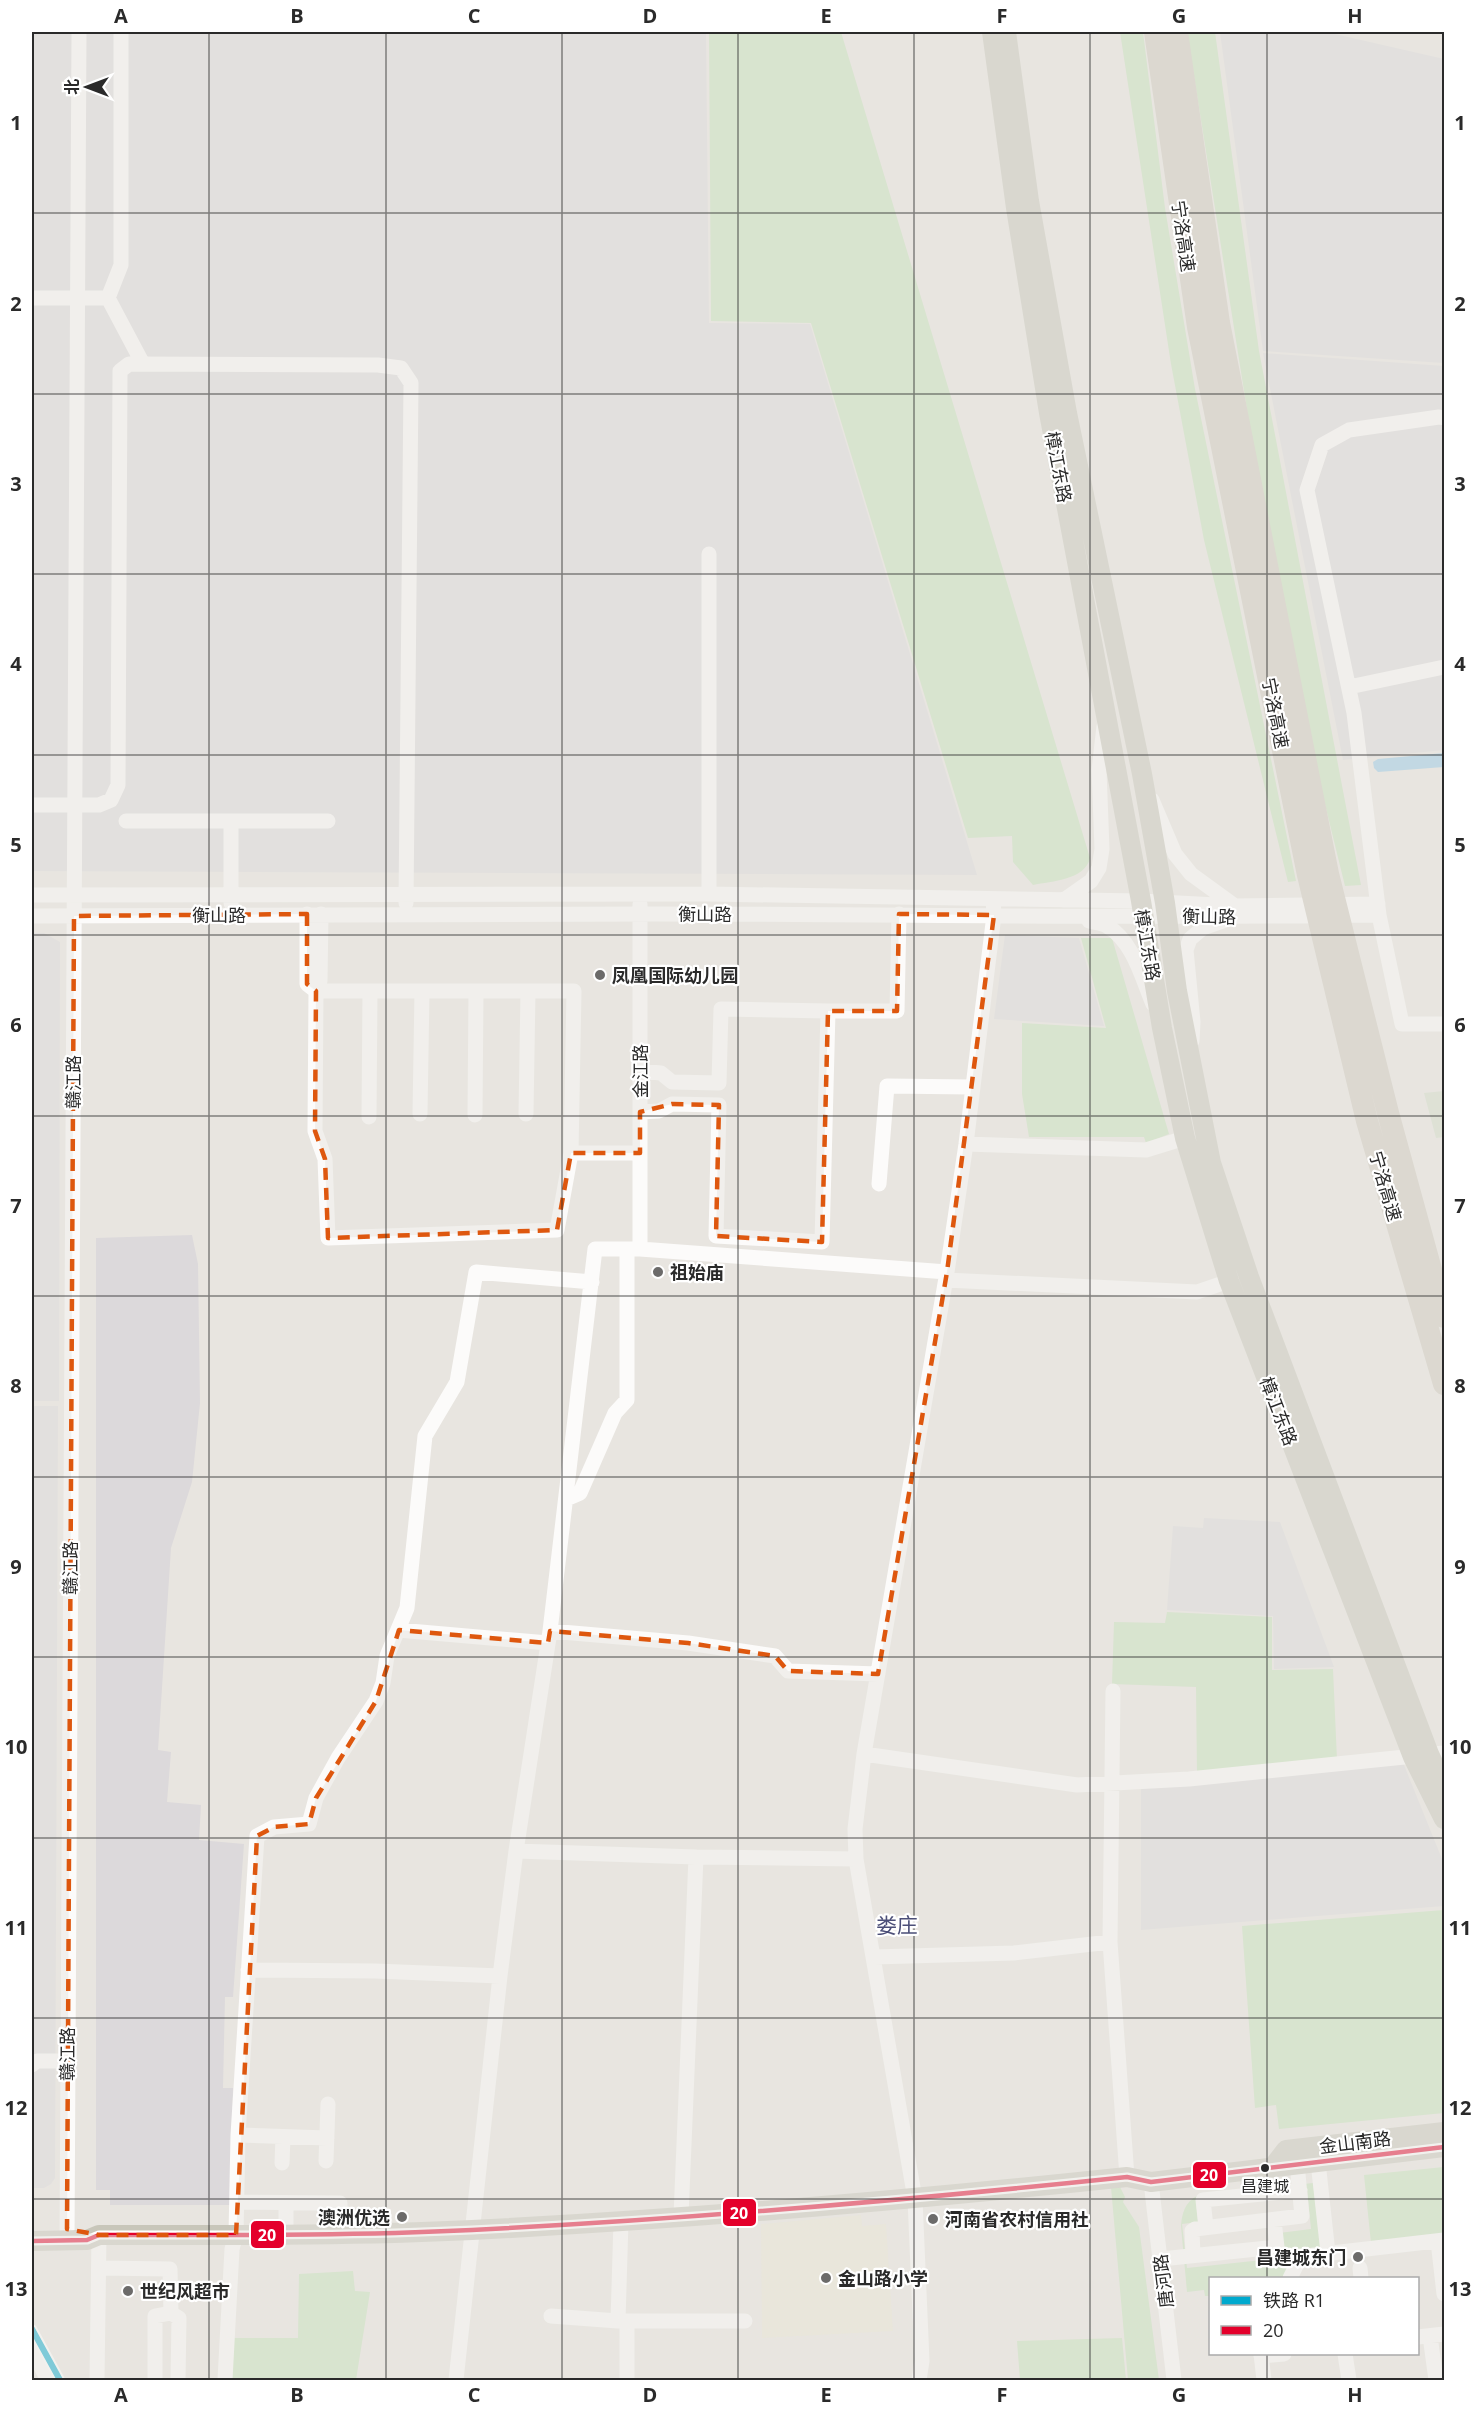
<svg xmlns="http://www.w3.org/2000/svg" width="1476" height="2412" font-family="'Open Sans','Noto Sans SC',sans-serif">
<style>
.industrial{fill:#dcd9db}
.education{fill:#eae6d5}
.green{fill:#c6e2ba;fill-rule:evenodd}
.cemetery{fill:#d2dcc8}
.water{fill:#96c8e6}
.lines{fill:none;stroke-linecap:round;stroke-linejoin:round}
.minor{stroke:#fcfbfa;stroke-width:15}
.major{stroke:#c8c6ba;stroke-width:20}
.highway{stroke:#cec7bc;stroke-width:22}
.bus-1-casing{stroke:#fff;stroke-width:9}
.bus-1{stroke:#e4002b;stroke-width:4.5}
.rail-1-casing{stroke:#fff;stroke-width:10}
.rail-1{stroke:#00a9ce;stroke-width:6}
.marked{fill:none;stroke:#de570e;stroke-width:4.5;stroke-dasharray:12 8;stroke-linejoin:round}
.grid{fill:none;stroke:#2a2a2a;stroke-width:1.5;stroke-opacity:0.55}
.poi-dot{fill:#6c6b6a;stroke:#fff;stroke-width:2}
.bus-dot{fill:#2a2a2a;stroke:#fff;stroke-width:2}
.labels{text-anchor:middle;dominant-baseline:central;stroke-width:4.5;stroke-linejoin:round;paint-order:stroke}
.bus-label{font-size:16px;fill:#2a2a2a;stroke:#fff}
.street-label{font-size:18px;fill:#2a2a2a;stroke:#fff}
.poi-label{font-size:18px;font-weight:bold;fill:#2a2a2a;stroke:#fff;text-anchor:start}
.quarter-label{font-size:21px;fill:#4c4f78;stroke:#fff}
.line-badge{stroke:#fff;stroke-width:2}
.badge-label{font-size:16px;text-anchor:middle;font-weight:bold;fill:#fff}
.neatline{fill:none;stroke:#2a2a2a;stroke-width:2}
.grid-label{font-size:20px;text-anchor:middle;font-weight:bold;fill:#2a2a2a}
</style>
<rect width="100%" height="100%" fill="#e8e5e0"/>
<!-- industrial -->
<path class="industrial" d="M32 32H706L709 323 810 324 977 875 32 871Z
M1220 32H1326L1444 59V363L1263 351Z
M1263 353 1444 366V750L1343 760Z
M32 933H44L60 942 59 1401H32Z
M1005 935 1079 938 1104 1026 994 1019Z
M192 1235 198 1264 200 1403 192 1482 171 1548 158 1750 171 1752 167 1802 201 1805 199 1840 244 1844 233 1997H225L223 2088H233L230 2205H110V2190H96V1238Z
M32 1406H58L55 2178 51 2184 44 2188H32Z
M1204 1518 1280 1522 1334 1667 1274 1669 1273 1616 1167 1610 1173 1526 1203 1528Z
M1402 1760 1444 1864V1906L1141 1930V1785Z"/>
<!-- education -->
<path class="education" d="M861 2215 862 2226 886 2224 893 2331 762 2338 761 2224Z"/>
<!-- green -->
<path class="green" d="M709 32H841L1090 858C1085 880 1052 881 1033 885L1013 862 1012 836 968 838 811 323 711 321Z
M1120 32H1143L1165 208 1195 389 1296 881 1288 882 1204 540 1171 364Z
M1187 32H1215L1259 351 1361 885 1345 886 1319 780 1255 460Z
M1081 938H1112L1169 1134 1146 1143 1144 1137H1029L1022 1094V1023L1106 1028Z
M1167 1612 1272 1617V1670L1333 1669 1337 1760 1197 1774 1196 1687 1112 1684 1114 1622 1165 1623Z
M1444 1910V2113L1279 2129 1276 2105 1255 2108 1242 1926Z
M1444 2167V2236L1371 2243 1364 2175Z
M1313 2183 1321 2249 1288 2252 1289 2277 1210 2278V2296H1205L1204 2290 1187 2292 1181 2226C1182 2213 1185 2202 1197 2196ZM1307 2188 1311 2229 1279 2233 1281 2258 1187 2268 1182 2224 1198 2222 1196 2199Z
M1111 2187H1120L1125 2197 1123 2202 1139 2227 1159 2380H1128Z
M353 2271 355 2291 370 2292 356 2380H229L231 2338H298L299 2274Z
M1122 2338 1126 2380H1020L1017 2341Z"/>
<!-- cemetery -->
<path class="cemetery" d="M1444 1091V1137L1436 1138 1424 1093Z"/>
<!-- water -->
<path class="water" d="M1444 753V767L1378 772 1374 768 1373 762 1378 759Z"/>
<g class="lines">
<!-- minor -->
<path class="minor" d="M32 298H108L143 364
M108 298 121 265V32
M1444 418 1439 417 1349 430 1322 445 1307 490 1354 713 1379 915 1402 1024H1444
M709 554V894
M1349 687 1444 667
M1152 800 1175 854 1191 874 1235 906
M32 805H99L111 800 118 785 120 371 129 364 378 365 401 368 411 383 406 903
M126 821H328
M32 895 709 894 1141 901 1235 906 1378 904
M1064 900 1091 881 1099 868 1102 849 1099 770 1104 726
M231 903V821
M307 914V984L316 991 320 981 321 914
M32 916C239 917 447 913 655 914 896 914 1138 919 1379 915
M1089 921C1095 923 1102 923 1107 926 1133 941 1142 978 1153 1004
M828 1011H897L899 914
M1192 1041 1193 1022 1186 950 1190 939 1203 928 1223 921
M640 1071 661 1073 672 1082 719 1083 721 1009 828 1011 822 1242 716 1236 719 1105 672 1104 659 1111 640 1112
M420 1114 422 991
M526 1114 528 991
M475 1115 476 991
M369 1117 370 991
M966 1144 1146 1150 1185 1138
M571 1153 557 1230 328 1238 325 1159 315 1131 316 991H574L571 1153H640
M879 1184 887 1086 972 1087
M640 1249V904
M946 1280 1197 1292 1229 1281
M566 1499 580 1493 615 1413 627 1400V1249
M398 1630 548 1643
M550 1631 688 1643 775 1656 788 1671 878 1674
M1113 1691 1110 1942 1127 2177
M864 1754 1077 1785 1189 1779 1444 1753
M516 1851 696 1857 856 1859
M874 1957 1014 1953 1110 1942
M248 1970 375 1971 500 1976
M32 2065 37 2061H67
M238 2135 327 2138
M326 2161 328 2104
M1318 2162 1328 2253
M282 2163 283 2137
M1151 2182 1174 2380
M237 2202 340 2203V2234
M286 2203V2235
M681 2216 696 1857
M621 2221 618 2321H627V2380
M1206 2227 1203 2200 1300 2190
M67 2241 79 32
M1438 2241 1444 2294
M1193 2255 1192 2231 1195 2229 1302 2216 1297 2164
M1161 2259 1277 2247 1274 2220
M99 2268 170 2269 171 2313
M1360 2268 1361 2278
M1290 2278 1298 2262 1306 2256 1444 2240
M551 2316 618 2321
M627 2321H745
M1430 2336 1436 2380
M1418 2337 1444 2334
M32 2350 48 2380
M1261 2354 1264 2380
M1345 2354 1349 2380
M1261 2356 1284 2354
M97 2380 99 2235
M155 2380V2316L171 2313 179 2318 178 2380
M225 2380 232 2249 236 2235 238 2135 257 1836 274 1827 309 1824 316 1798 338 1758 376 1701 383 1683 387 1656 407 1608 425 1436 457 1382 476 1272 592 1282
M456 2380 500 1976 516 1851 550 1631 595 1249H640L947 1272
M919 2380 922 2361 915 2199 856 1859 855 1829 864 1754 947 1272 966 1144 994 915 993 899"/>
<!-- major -->
<path class="major" d="M992 32 1016 208 1049 413 1141 901 1162 1028 1185 1138 1229 1281 1413 1757 1444 1819
M1006 32 1029 201 1067 413 1142 774 1165 903 1177 991 1211 1163 1249 1277 1429 1754 1444 1786
M1273 2167 1286 2150 1444 2132
M32 2241 87 2240 99 2235C224 2235 348 2236 472 2230 691 2219 909 2200 1127 2177L1151 2182 1444 2147"/>
<!-- highway -->
<path class="highway" d="M1155 32 1198 327 1308 875 1367 1121 1444 1384
M1177 32 1219 323 1328 874 1388 1113 1444 1317"/>
<!-- bus-1 casing -->
<g class="bus-1-casing">
<path id="bus-1" d="M32 2241 87 2240 99 2235C224 2235 348 2236 472 2230 691 2219 909 2200 1127 2177L1151 2182 1444 2147"/>
</g>
<!-- bus-1 -->
<use href="#bus-1" class="bus-1"/>
<!-- rail-1 casing -->
<g class="rail-1-casing">
<path id="rail-1" d="M32 2329 60 2380"/>
</g>
<!-- rail-1 -->
<use href="#rail-1" class="rail-1"/>
</g>
<!-- marked area -->
<path d="M0 0H1476V2412H0ZM307 914V984L316 991 315 1131 325 1159 328 1238 557 1230 571 1153H640V1112L672 1104 719 1105 716 1236 822 1242 828 1011H897L899 914 994 915 947 1272 878 1674 788 1671 775 1656 688 1643 550 1631 548 1643 399 1630 376 1701 316 1798 309 1824 274 1827 257 1836 236 2235H99L67 2229 74 916Z" fill="#e8e5e0" fill-opacity=".55" fill-rule="evenodd"/>
<path class="marked" d="M307 914V984L316 991 315 1131 325 1159 328 1238 557 1230 571 1153H640V1112L672 1104 719 1105 716 1236 822 1242 828 1011H897L899 914 994 915 947 1272 878 1674 788 1671 775 1656 688 1643 550 1631 548 1643 399 1630 376 1701 316 1798 309 1824 274 1827 257 1836 236 2235H99L67 2229 74 916Z"/>
<!-- grid -->
<path class="grid" d="M209 32V2380M386 32V2380M562 32V2380M738 32V2380M914 32V2380M1090 32V2380M1267 32V2278M32 213H1444M32 394H1444M32 574H1444M32 755H1444M32 935H1444M32 1116H1444M32 1296H1444M32 1477H1444M32 1657H1444M32 1838H1444M32 2018H1444M32 2199H1444M1267 2354V2380"/>
<!-- markers -->
<g class="poi-dot">
<circle cx="600" cy="975" r="6"/>
<circle cx="658" cy="1272" r="6"/>
<circle cx="402" cy="2217" r="6"/>
<circle cx="933" cy="2219" r="6"/>
<circle cx="1358" cy="2257" r="6"/>
<circle cx="826" cy="2278" r="6"/>
<circle cx="128" cy="2291" r="6"/>
</g>
<circle class="bus-dot" cx="1265" cy="2168" r="5"/>
<g class="labels">
<!-- bus labels -->
<g class="bus-label">
<text x="1265" y="2186">昌建城</text>
</g>
<!-- street labels -->
<g class="street-label">
<text transform="translate(1184 236) rotate(82)">宁洛高速</text>
<text transform="translate(1059 467) rotate(79)">樟江东路</text>
<text transform="translate(1276 713) rotate(79)">宁洛高速</text>
<text x="705" y="914">衡山路</text>
<text x="219" y="915">衡山路</text>
<text transform="translate(1209 916) rotate(1)">衡山路</text>
<text transform="translate(1148 945) rotate(80)">樟江东路</text>
<text transform="translate(640 1071) rotate(-90)">金江路</text>
<text transform="translate(73 1082) rotate(-90)">赣江路</text>
<text transform="translate(1386 1186) rotate(74)">宁洛高速</text>
<text transform="translate(1279 1411) rotate(69)">樟江东路</text>
<text transform="translate(70 1568) rotate(-90)">赣江路</text>
<text transform="translate(67 2054) rotate(-90)">赣江路</text>
<text transform="translate(1355 2142) rotate(-7)">金山南路</text>
<text transform="translate(1163 2281) rotate(-97)">唐河路</text>
</g>
<!-- poi labels -->
<g class="poi-label">
<text x="612" y="975">凤凰国际幼儿园</text>
<text x="670" y="1272">祖始庙</text>
<text x="390" y="2217" text-anchor="end">澳洲优选</text>
<text x="945" y="2219">河南省农村信用社</text>
<text x="1346" y="2257" text-anchor="end">昌建城东门</text>
<text x="838" y="2278">金山路小学</text>
<text x="140" y="2291">世纪风超市</text>
</g>
<!-- quarter labels -->
<g class="quarter-label">
<text x="897" y="1925">娄庄</text>
</g>
</g>
<g class="line-badge">
<rect x="1192" y="2161" width="35" height="28" rx="6" fill="#e4002b"/>
<rect x="722" y="2198" width="35" height="29" rx="6" fill="#e4002b"/>
<rect x="250" y="2220" width="35" height="29" rx="6" fill="#e4002b"/>
</g>
<g class="badge-label">
<text x="1209" y="2181">20</text>
<text x="739" y="2219">20</text>
<text x="267" y="2241">20</text>
</g>
<!-- border -->
<rect width="1476" height="2412" fill="none" stroke="#ffffff" stroke-width="66"/>
<!-- legend -->
<rect x="1209" y="2277" width="210" height="78" fill="#ffffff" stroke="#aaaaaa" stroke-width="1.5"/>
<rect x="1221" y="2296" width="30" height="9" fill="#00a9ce" stroke="#aaaaaa" stroke-width="1.5"/>
<text x="1263" y="2307" font-size="18" fill="#2a2a2a">铁路 R1</text>
<rect x="1221" y="2326" width="30" height="9" fill="#e4002b" stroke="#aaaaaa" stroke-width="1.5"/>
<text x="1263" y="2337" font-size="18" fill="#2a2a2a">20</text>
<!-- north arrow -->
<g transform="translate(87 87) rotate(270)" stroke="#ffffff" stroke-width="4.5" paint-order="stroke">
<path d="M0-4.5L10 22L0 15L-10 22Z" fill="#2a2a2a"/>
<text y="-9" font-size="16" font-weight="bold" text-anchor="middle" fill="#2a2a2a">北</text>
</g>
<rect x="33" y="33" width="1410" height="2346" class="neatline"/>
<g class="grid-label">
<text x="121" y="23">A</text>
<text x="297" y="23">B</text>
<text x="474" y="23">C</text>
<text x="650" y="23">D</text>
<text x="826" y="23">E</text>
<text x="1002" y="23">F</text>
<text x="1179" y="23">G</text>
<text x="1355" y="23">H</text>
<text x="16" y="130">1</text>
<text x="1460" y="130">1</text>
<text x="16" y="311">2</text>
<text x="1460" y="311">2</text>
<text x="16" y="491">3</text>
<text x="1460" y="491">3</text>
<text x="16" y="671">4</text>
<text x="1460" y="671">4</text>
<text x="16" y="852">5</text>
<text x="1460" y="852">5</text>
<text x="16" y="1032">6</text>
<text x="1460" y="1032">6</text>
<text x="16" y="1213">7</text>
<text x="1460" y="1213">7</text>
<text x="16" y="1393">8</text>
<text x="1460" y="1393">8</text>
<text x="16" y="1574">9</text>
<text x="1460" y="1574">9</text>
<text x="16" y="1754">10</text>
<text x="1460" y="1754">10</text>
<text x="16" y="1935">11</text>
<text x="1460" y="1935">11</text>
<text x="16" y="2115">12</text>
<text x="1460" y="2115">12</text>
<text x="16" y="2296">13</text>
<text x="1460" y="2296">13</text>
<text x="121" y="2402">A</text>
<text x="297" y="2402">B</text>
<text x="474" y="2402">C</text>
<text x="650" y="2402">D</text>
<text x="826" y="2402">E</text>
<text x="1002" y="2402">F</text>
<text x="1179" y="2402">G</text>
<text x="1355" y="2402">H</text>
</g>
</svg>
